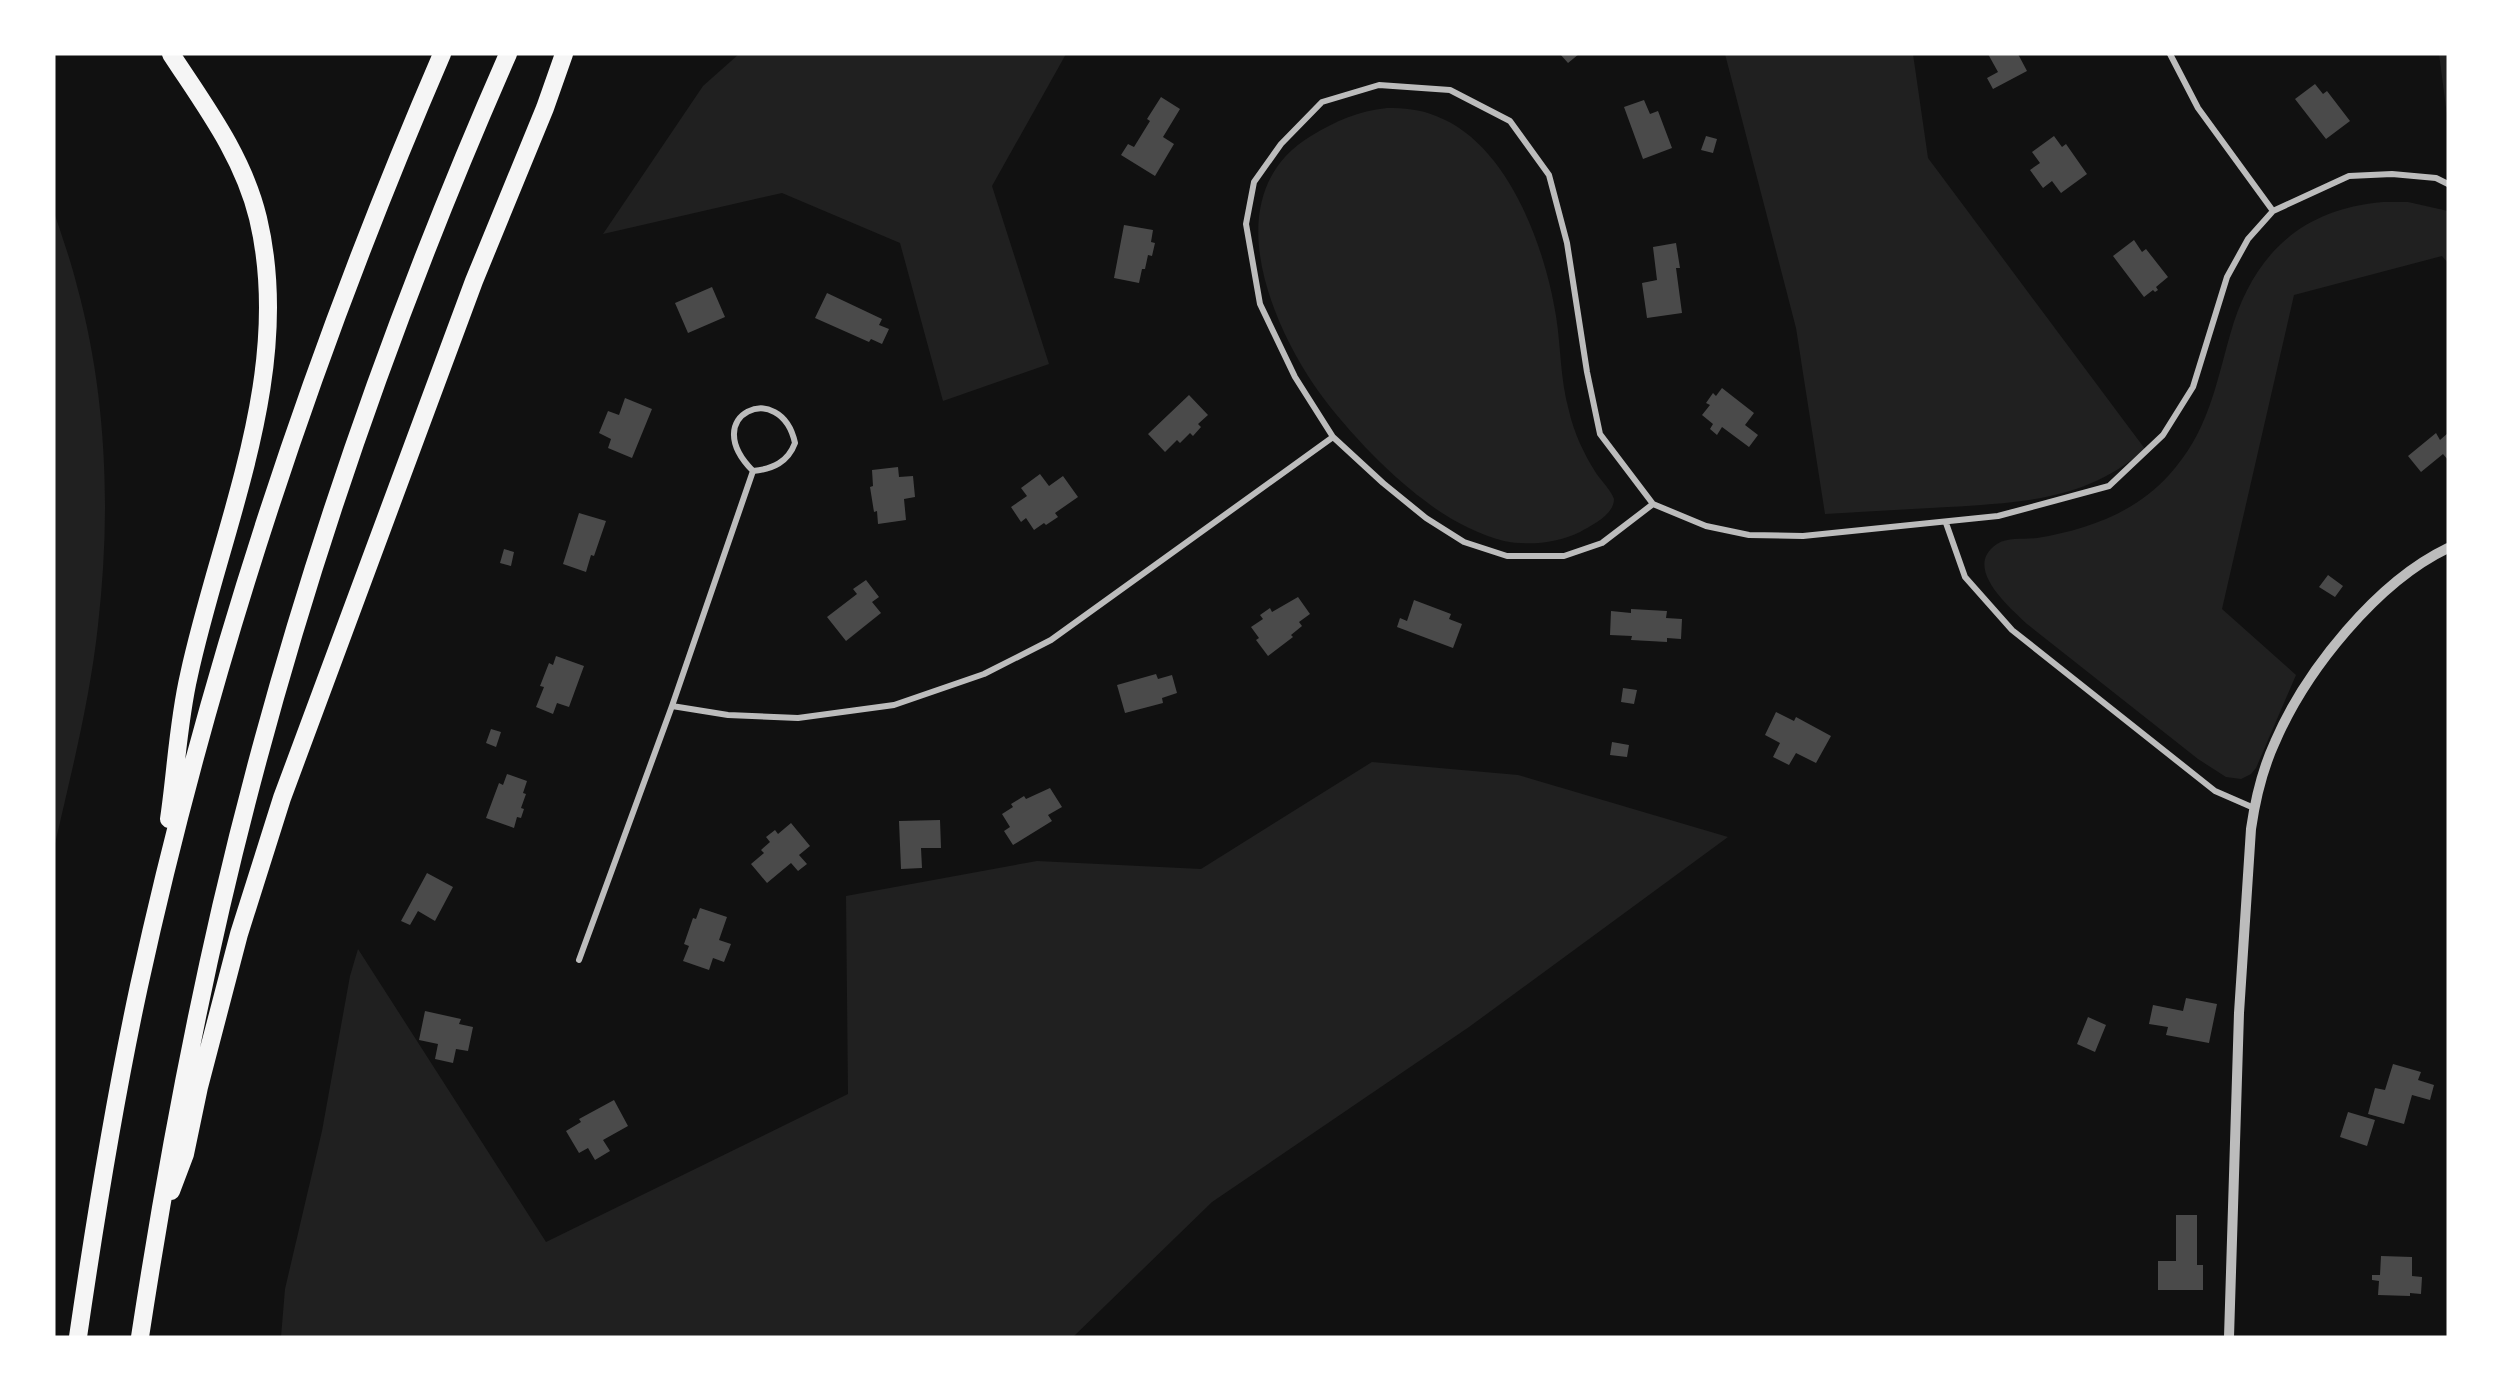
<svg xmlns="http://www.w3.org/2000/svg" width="2502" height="1391" font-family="'Titillium Web',sans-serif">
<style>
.green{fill:#202020}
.building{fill:#4a4a4a}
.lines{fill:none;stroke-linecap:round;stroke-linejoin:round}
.minor{stroke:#bcbcbc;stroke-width:6}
.tertiary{stroke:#bcbcbc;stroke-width:10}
.motorway{stroke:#f5f5f5;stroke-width:18}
</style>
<rect width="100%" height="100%" fill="#111"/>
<!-- green -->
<path class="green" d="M739 54H1066L992 186 1049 364 943 401 900 243 782 193 603 234 703 86Z
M1725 54H1913L1928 158 2145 449C2086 501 2022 502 1948 507 1907 509 1866 512 1825 514L1796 328Z
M2439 54H2448V123Z
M1387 108C1403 108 1420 109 1436 116 1508 143 1545 247 1556 316 1561 347 1560 379 1569 411 1574 433 1584 454 1596 473 1602 482 1611 490 1614 499 1614 515 1592 525 1580 532 1557 543 1529 546 1504 541 1477 534 1446 518 1424 500 1387 473 1340 423 1314 385 1267 315 1218 192 1311 136 1336 121 1358 111 1387 108Z
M2383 202H2408L2448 211V263L2442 256 2294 295 2222 609 2296 675 2256 768 2251 774 2241 779 2226 777 2198 759 2027 624C2009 607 1962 567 1997 544 2008 537 2024 540 2037 538 2086 530 2135 513 2169 475 2208 432 2215 388 2230 335 2252 256 2300 209 2383 202Z
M54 212C62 237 71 261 77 286 107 395 111 513 98 625 90 700 71 774 54 848Z
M1372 762 1518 775 1728 837 1469 1027 1212 1202 1073 1337H281L285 1289 322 1131 350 976 358 949 546 1242 848 1094 846 896 1037 861 1201 869Z"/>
<!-- building -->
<path class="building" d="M1560 54H1579L1568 63Z
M1988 54H2018L2027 71 1993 89 1987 78 1998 72Z
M2315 84 2323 94 2327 91 2350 121 2326 139 2295 99Z
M1161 97 1180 109 1163 137 1174 144 1155 176 1121 155 1128 144 1134 147 1150 121 1147 119Z
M1644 100 1650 114 1658 111 1672 148 1643 159 1624 107Z
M1706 136 1717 139 1713 153 1701 150Z
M2054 136 2062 147 2066 144 2087 174 2061 193 2052 181 2043 188 2030 170 2040 163 2032 152Z
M1124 225 1153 230 1151 242 1155 243 1152 256 1148 255 1145 269H1142L1139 283 1114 278Z
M2134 240 2142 252 2146 249 2168 277 2156 287 2158 290 2155 292 2153 290 2144 297 2113 256Z
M1676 243 1680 268H1676L1682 313 1647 318 1642 283 1657 280 1653 247Z
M712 287 725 317 688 333 675 303Z
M827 293 882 319 879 325 889 329 882 344 871 339 869 342 815 318Z
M1722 388 1754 413 1745 425 1758 435 1749 447 1722 427 1717 435 1710 429 1713 424 1702 415 1710 405 1706 403 1713 393 1716 396Z
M1189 395 1208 415 1198 424 1201 427 1193 436 1190 433 1180 443 1177 440 1165 452 1148 434Z
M625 398 652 409 632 458 608 448 611 439 599 433 608 411 619 415Z
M2436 433 2440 440 2448 433V460L2443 454 2421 472 2408 456Z
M898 467 899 477 913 476 915 497 904 499 906 520 878 524 877 511 874 512 870 487 873 486 872 470Z
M1040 474 1049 486 1063 476 1078 497 1055 513 1058 517 1046 525 1044 523 1034 530 1026 518 1021 522 1011 507 1027 496 1021 488Z
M579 513 606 521 594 556 591 555 586 572 563 564Z
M504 549 514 552 511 566 500 563Z
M2328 575 2343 586 2335 597 2319 587Z
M866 580 879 597 872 602 881 613 846 641 827 617 857 594 853 589Z
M1298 597 1310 614 1299 622 1302 626 1291 635 1293 637 1268 656 1256 640 1259 638 1251 627 1263 619 1260 615 1270 608 1272 612Z
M1414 600 1451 614 1449 619 1462 624 1453 648 1397 627 1400 618 1407 621Z
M1631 609 1667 611 1666 618 1682 619 1681 639 1667 638V642L1631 640 1632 636 1610 635 1611 611 1631 613Z
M556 656 584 666 569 707 557 703 553 714 536 707 544 687 540 686 549 663 553 665Z
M1156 674 1158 679 1172 675 1177 693 1162 698 1163 703 1125 713 1117 685Z
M1623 688 1637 690 1634 704 1621 702Z
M1776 712 1794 721 1796 717 1831 736 1816 763 1796 753 1789 765 1773 757 1780 743 1765 735Z
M491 729 501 732 496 747 486 743Z
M1612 742 1629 745 1627 757 1610 755Z
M507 774 527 781 523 793 526 794 521 808 524 809 521 818 517 817 514 828 486 818 499 783 503 785Z
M1050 788 1062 807 1048 815 1052 821 1013 845 1004 831 1010 827 1002 814 1013 807 1011 804 1024 796 1026 799Z
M940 820 941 848H921L922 868 901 869 899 821Z
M791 823 810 846 799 855 807 864 798 871 791 863 767 883 751 864 764 853 761 850 770 842 766 837 775 830 778 834Z
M427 873 453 887 435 921 418 911 410 925 401 921Z
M700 908 727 917 719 940 731 944 724 962 713 958 709 970 683 961 689 946 684 944 693 918 696 919Z
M2186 998 2217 1004 2209 1043 2166 1035 2168 1027 2149 1024 2153 1005 2183 1011Z
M425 1011 461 1019 459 1024 473 1027 468 1051 456 1049 453 1063 435 1059 438 1044 419 1040Z
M2088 1017 2106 1025 2095 1052 2077 1044Z
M2393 1064 2421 1072 2418 1080 2434 1085 2430 1100 2412 1095 2404 1124 2368 1114 2375 1088 2385 1090Z
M614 1100 628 1126 603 1140 610 1151 595 1160 588 1148 579 1153 566 1131 581 1122 579 1119Z
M2348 1112 2375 1120 2367 1146 2340 1137Z
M2176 1215H2197V1265H2203V1290H2158V1261H2176Z
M2381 1256 2412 1257V1276L2422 1277 2421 1294 2410 1293V1296L2378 1295 2379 1281 2372 1280V1275H2380Z"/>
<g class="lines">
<!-- minor -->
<path class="minor" d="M2170 54 2198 108 2273 211
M1379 85 1450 90 1510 121 1549 175 1567 243 1587 372 1600 434 1653 504 1602 543 1564 556H1507L1464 542 1426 518 1383 483 1333 437 1295 377 1260 304 1246 224 1254 182 1281 144 1322 102Z
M1653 504 1706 526 1749 535 1803 536 1998 516 2109 486 2163 435 2193 387 2227 277 2248 239 2273 211 2349 176 2392 174 2436 178 2448 184
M1946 523 1965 577 2012 630 2215 791 2254 808
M672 706 728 715 798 718 894 705 984 674 1051 640 1333 437
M579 960 672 706 753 471C697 415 781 378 795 443 788 462 773 469 753 471"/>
<!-- tertiary -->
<path class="tertiary" d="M2229 1337 2239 1013 2251 829C2255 801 2263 768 2275 742 2306 670 2377 582 2448 548"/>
<!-- motorway -->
<path class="motorway" d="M169 819C176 772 178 722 189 675 221 527 295 373 258 218 243 156 205 106 171 54
M171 1191 185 1154 199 1087 239 934 282 798 474 281 545 108 564 54
M78 1337C95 1220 114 1102 139 986 209 666 312 355 442 54
M140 1337C162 1193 188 1050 221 907 289 614 387 329 508 54"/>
</g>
<!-- border -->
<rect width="2502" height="1391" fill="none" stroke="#ffffff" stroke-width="111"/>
</svg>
